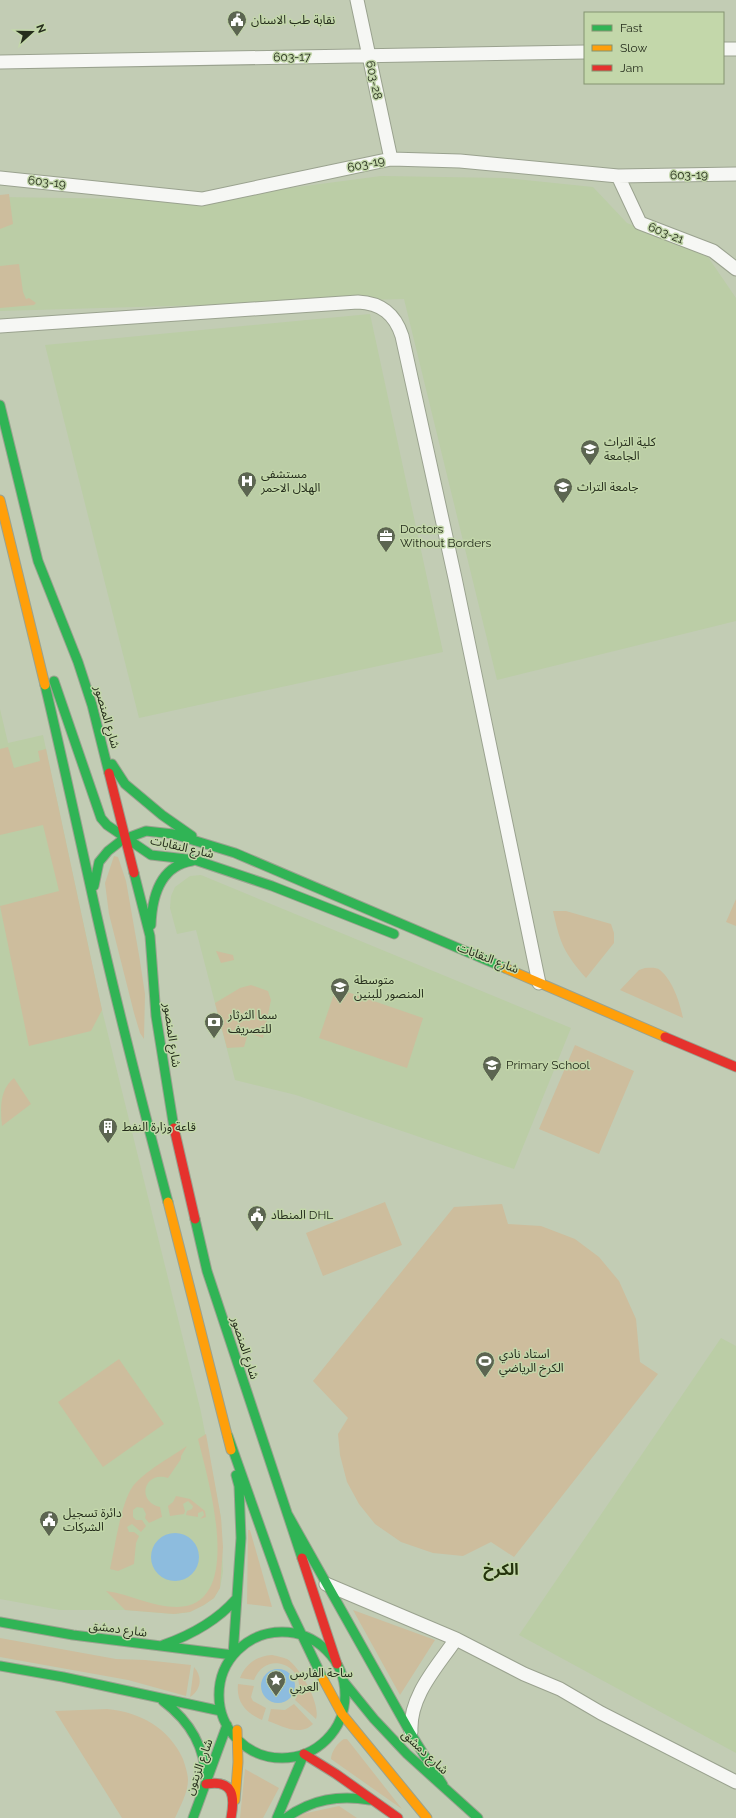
<svg xmlns="http://www.w3.org/2000/svg" width="736" height="1818" font-family="Raleway,'Noto Sans Arabic',sans-serif">
<style>
.built{fill:#bbcda6}
.green{fill:#cdbd9d}
.water{fill:#8dbcde}
.lines{fill:none;stroke-linecap:round;stroke-linejoin:round}
.street-casing{stroke:#9aa28f;stroke-width:15}
.fast-casing{stroke:#9aa28f;stroke-width:11}
.slow-casing{stroke:#9aa28f;stroke-width:11}
.jam-casing{stroke:#9aa28f;stroke-width:11}
.street{stroke:#f6f7f4;stroke-width:13}
.fast{stroke:#30b455;stroke-width:9}
.slow{stroke:#ff9f0a;stroke-width:9}
.jam{stroke:#e5322d;stroke-width:9}
.labels{text-anchor:middle;dominant-baseline:central;stroke-width:3;stroke-linejoin:round;paint-order:stroke}
.poi-label{font-size:12px;fill:#252d1c;stroke:#c3d7aa;text-anchor:start}
.street-label{font-size:12px;fill:#252d1c;stroke:#c3d7aa}
.district-label{font-size:16px;font-weight:bold;fill:#25340d;stroke:#c3d7aa}
</style>
<rect width="100%" height="100%" fill="#c2ccb4"/>
<!-- built -->
<path class="built" d="M381 176 505 178 593 187 627 223 708 257 736 298V621L497 680 404 299 0 311V197L200 200Z
M370 314 443 652 139 718 45 345Z
M0 709 8 743 43 735 102 1010 201 1412 221 1518 223 1572 220 1588 214 1598 204 1605 190 1612 174 1614 125 1610H60L0 1599Z
M201 875 571 1028 514 1169 296 1095 235 1080 196 930 177 934 170 908 171 896 175 887 190 876Z
M721 1338 736 1346V1753L519 1635Z"/>
<!-- green -->
<path class="green" d="M9 194 13 224 0 229V195Z
M19 264 23 292 26 299 29 298 36 303 34 305 0 308V266Z
M8 747 14 768 40 761 38 751 46 749 102 1010 91 1031 29 1046 0 906 59 891 43 825 0 835V749Z
M114 856 118 857 126 881 139 955 145 994 144 1039 140 1033 134 1013 109 914 105 883Z
M736 899V926L726 922Z
M553 911H566L611 924 614 933V943L586 978C564 953 560 943 553 911Z
M216 951 233 955 234 960 221 963Z
M645 968C650 968 656 967 660 970 673 981 680 1003 683 1018L620 990 639 970Z
M251 985 268 991 271 1000 263 1038 248 1033 244 1047 227 1048 215 1003 240 988Z
M336 988 423 1018 407 1068 319 1038Z
M575 1045 634 1071 599 1154 539 1129Z
M14 1078 31 1104 2 1126C0 1108 0 1089 14 1078Z
M385 1202 402 1245 323 1276 306 1233Z
M502 1204 508 1224 541 1226 575 1239 599 1257 619 1281 636 1319 640 1362 658 1374 514 1557 491 1542 463 1556 433 1553 401 1542 375 1524 359 1504 347 1482 340 1455 338 1434 348 1418 313 1381 454 1207Z
M119 1359 164 1424 103 1467 58 1402Z
M206 1434 221 1518 223 1547 220 1588 214 1598 204 1605 190 1612 174 1614 125 1610 106 1591C130 1594 152 1607 177 1607 247 1606 207 1476 198 1439Z
M187 1446 181 1456V1459L168 1478C145 1470 135 1501 160 1507L162 1517 149 1523 145 1518 146 1514 143 1508 137 1507 133 1510V1517L136 1520H142L146 1526 141 1532 132 1524 127 1527 129 1532H134L139 1536 136 1543 134 1564 118 1571 110 1569C115 1547 121 1502 133 1486 145 1471 171 1457 187 1446Z
M176 1496 190 1499 205 1511 206 1517 200 1519 204 1515 203 1511 198 1513V1517L186 1515 187 1511 192 1509 193 1506 188 1501 183 1504 185 1511 184 1514 170 1516 168 1506 173 1502Z
M248 1530H250L272 1607 247 1604Z
M353 1610 435 1640 400 1695Z
M0 1638 116 1659 145 1660 191 1665 186 1696 128 1680 0 1657Z
M272 1655C277 1656 282 1657 287 1659 300 1667 321 1704 316 1719L295 1700C313 1669 267 1646 254 1680L240 1678C246 1663 257 1656 272 1655Z
M194 1667C203 1677 201 1690 190 1697Z
M238 1684 254 1686 251 1697 253 1701 266 1708 262 1720C246 1713 236 1702 238 1684Z
M294 1704 313 1724C300 1737 282 1726 268 1721L271 1709 285 1710Z
M107 1709C140 1712 169 1728 183 1759 185 1765 188 1774 188 1780 188 1792 180 1807 175 1818H122L55 1711Z
M344 1739H347L402 1809 331 1759C331 1752 338 1742 344 1739Z
M245 1769 279 1788 263 1818H240Z
M339 1806 357 1818H297L302 1814Z"/>
<!-- water -->
<path class="water" d="M151 1557a24 24 0 1 1 48 0a24 24 0 1 1-48 0Z
M261 1686a17 17 0 1 1 34 0a17 17 0 1 1-34 0Z"/>
<g class="lines">
<!-- street casing -->
<g class="street-casing">
<path id="street" d="M357 0 391 159
M723 49H736
M0 62 585 52
M618 176 640 223 713 251 736 269
M0 178 202 199 391 159 460 161 618 176 736 174
M0 326 358 302C381 303 395 314 402 336L455 578 539 983
M326 1584 456 1639 524 1674 560 1689 601 1713 736 1782
M411 1732C409 1696 437 1667 456 1639"/>
</g>
<!-- fast casing -->
<g class="fast-casing">
<path id="fast" d="M0 405 38 561 78 662 92 705 109 773
M54 681 101 818 107 825 151 855 195 860 272 886 394 934
M45 685C62 757 78 830 94 903 116 1003 142 1103 168 1202
M112 764 125 784 162 815 192 836
M134 873 150 936 156 1016 174 1128
M94 886 99 862 108 851 122 840 146 831 173 834 235 853 505 968
M151 925C152 897 160 866 192 861
M195 1219 207 1271 302 1558
M228 1436 288 1606 323 1679
M288 1515 411 1734 443 1785
M0 1622 73 1635 233 1655
M219 1695a63 63 0 1 1 126 0a63 63 0 1 1-126 0Z
M163 1645C191 1635 216 1622 236 1599
M233 1655 241 1538 239 1486 236 1475
M0 1666 63 1677 221 1711
M344 1682 374 1719 407 1754 478 1818
M163 1701C191 1722 206 1748 206 1784
M193 1818 227 1725
M277 1818 304 1754
M286 1818C312 1799 339 1795 370 1800"/>
</g>
<!-- slow casing -->
<g class="slow-casing">
<path id="slow" d="M0 500 45 685
M505 968 665 1037
M168 1202 231 1450
M323 1679 342 1714 427 1818
M235 1800 238 1762 237 1730"/>
</g>
<!-- jam casing -->
<g class="jam-casing">
<path id="jam" d="M109 773 134 873
M665 1037 736 1067
M174 1128 195 1219
M302 1558 337 1664
M304 1754 336 1774 398 1818
M206 1784C234 1779 235 1797 231 1818"/>
</g>
<!-- street -->
<use href="#street" class="street"/>
<!-- fast -->
<use href="#fast" class="fast"/>
<!-- slow -->
<use href="#slow" class="slow"/>
<!-- jam -->
<use href="#jam" class="jam"/>
</g>
<!-- icons -->
<defs>
<g id="civic-pin" transform="scale(1)"><path d="M0 17L-7.5 6A9.5 9.5 0 1 1 7.5 6Z" fill="#5c6551" stroke="#c3d7aa"/><path d="M-.6-6.5H3V-4.5H.6V-3L4-1V1h2V6H-6V1h2V-1L-.6-3ZM-1.2 2.5V6h2.4V2.5Z" fill="#fff"/></g>
<g id="university-pin" transform="scale(1)"><path d="M0 17L-7.5 6A9.5 9.5 0 1 1 7.5 6Z" fill="#5c6551" stroke="#c3d7aa"/><path d="M0-5L7-2L0 1L-7-2ZM-4 1L0 2.5L4 1V4Q0 6-4 4Z" fill="#fff"/></g>
<g id="hospital-pin" transform="scale(1)"><path d="M0 17L-7.5 6A9.5 9.5 0 1 1 7.5 6Z" fill="#5c6551" stroke="#c3d7aa"/><path d="M-5-5h3v3.5h4V-5h3V5h-3V1.5h-4V5h-3Z" fill="#fff"/></g>
<g id="office-pin" transform="scale(1)"><path d="M0 17L-7.5 6A9.5 9.5 0 1 1 7.5 6Z" fill="#5c6551" stroke="#c3d7aa"/><path d="M-6-3h4V-5.5h4V-3h4V5H-6ZM-1-4.5V-3h2v-1.5ZM-6 0V1H6V0Z" fill="#fff"/></g>
<g id="school-pin" transform="scale(1)"><path d="M0 17L-7.5 6A9.5 9.5 0 1 1 7.5 6Z" fill="#5c6551" stroke="#c3d7aa"/><path d="M0-5L7-2L0 1L-7-2ZM-4 1L0 2.5L4 1V4Q0 6-4 4Z" fill="#fff"/></g>
<g id="bank-pin" transform="scale(1)"><path d="M0 17L-7.5 6A9.5 9.5 0 1 1 7.5 6Z" fill="#5c6551" stroke="#c3d7aa"/><path d="M-6-4H6V4H-6ZM0-2.3a2.3 2.3 0 1 0 0 4.6a2.3 2.3 0 1 0 0-4.6Z" fill="#fff"/></g>
<g id="building-pin" transform="scale(1)"><path d="M0 17L-7.5 6A9.5 9.5 0 1 1 7.5 6Z" fill="#5c6551" stroke="#c3d7aa"/><path d="M-4-6H4V6H1V3H-1V6H-4ZM-2.5-4.3h1.7v1.8h-1.7ZM.8-4.3h1.7v1.8H.8ZM-2.5-1h1.7V.8h-1.7ZM.8-1h1.7V.8H.8Z" fill="#fff"/></g>
<g id="stadium-pin" transform="scale(1)"><path d="M0 17L-7.5 6A9.5 9.5 0 1 1 7.5 6Z" fill="#5c6551" stroke="#c3d7aa"/><path d="M0-5a6.5 5 0 1 0 0 10a6.5 5 0 1 0 0-10ZM-3.5-1.8h7v3.6h-7Z" fill="#fff"/></g>
<g id="sight-pin" transform="scale(1)"><path d="M0 17L-7.5 6A9.5 9.5 0 1 1 7.5 6Z" fill="#5c6551" stroke="#c3d7aa"/><path d="M0-6L1.8-2.2L6-1.7L2.9 1.2L3.7 5.4L0 3.3L-3.7 5.4L-2.9 1.2L-6-1.7L-1.8-2.2Z" fill="#fff"/></g>
</defs>
<g fill-rule="evenodd">
<use href="#civic-pin" x="237" y="20"/>
<use href="#university-pin" x="590" y="449"/>
<use href="#hospital-pin" x="247" y="481"/>
<use href="#university-pin" x="563" y="487"/>
<use href="#office-pin" x="386" y="536"/>
<use href="#school-pin" x="340" y="987"/>
<use href="#bank-pin" x="214" y="1022"/>
<use href="#school-pin" x="492" y="1065"/>
<use href="#building-pin" x="108" y="1127"/>
<use href="#civic-pin" x="257" y="1215"/>
<use href="#stadium-pin" x="485" y="1361"/>
<use href="#civic-pin" x="49" y="1520"/>
<use href="#sight-pin" x="276" y="1680"/>
</g>
<g class="labels">
<!-- poi labels -->
<g class="poi-label">
<text x="251" y="20">نقابة طب الاسنان</text>
<text x="604" y="442">كلية التراث<tspan x="604" dy="14">الجامعة</tspan></text>
<text x="261" y="474">مستشفى<tspan x="261" dy="14">الهلال الاحمر</tspan></text>
<text x="577" y="487">جامعة التراث</text>
<text x="400" y="529">Doctors<tspan x="400" dy="14">Without Borders</tspan></text>
<text x="354" y="980">متوسطة<tspan x="354" dy="14">المنصور للبنين</tspan></text>
<text x="228" y="1015">سما الثرثار<tspan x="228" dy="14">للتصريف</tspan></text>
<text x="506" y="1065">Primary School</text>
<text x="122" y="1127">قاعة وزارة النفط</text>
<text x="271" y="1215">المنطاد DHL</text>
<text x="499" y="1354">استاد نادي<tspan x="499" dy="14">الكرخ الرياضي</tspan></text>
<text x="63" y="1513">دائرة تسجيل<tspan x="63" dy="14">الشركات</tspan></text>
<text x="290" y="1673">ساحة الفارس<tspan x="290" dy="14">العربي</tspan></text>
</g>
<!-- street labels -->
<g class="street-label">
<text transform="translate(292 57) rotate(-1)">603-17</text>
<text transform="translate(374 80) rotate(78)">603-28</text>
<text transform="translate(366 164) rotate(-12)">603-19</text>
<text transform="translate(689 175) rotate(-1)">603-19</text>
<text transform="translate(47 182) rotate(6)">603-19</text>
<text transform="translate(666 233) rotate(22)">603-21</text>
<text transform="translate(107 717) rotate(74)">شارع المنصور</text>
<text transform="translate(182 847) rotate(13)">شارع النقابات</text>
<text transform="translate(488 958) rotate(21)">شارع النقابات</text>
<text transform="translate(172 1035) rotate(82)">شارع المنصور</text>
<text transform="translate(245 1348) rotate(72)">شارع المنصور</text>
<text transform="translate(118 1629) rotate(7)">شارع دمشق</text>
<text transform="translate(425 1752) rotate(43)">شارع دمشق</text>
<text transform="translate(199 1767) rotate(-70)">شارع الزيتون</text>
</g>
<!-- district labels -->
<g class="district-label">
<text x="501" y="1569">الكرخ</text>
</g>
</g>
<!-- legend -->
<rect x="584" y="12" width="140" height="72" fill="#c3d7aa" stroke="#849371"/>
<rect x="592" y="25" width="20" height="6" fill="#30b455" stroke="#849371"/>
<text x="620" y="32" font-size="12" fill="#252d1c">Fast</text>
<rect x="592" y="45" width="20" height="6" fill="#ff9f0a" stroke="#849371"/>
<text x="620" y="52" font-size="12" fill="#252d1c">Slow</text>
<rect x="592" y="65" width="20" height="6" fill="#e5322d" stroke="#849371"/>
<text x="620" y="72" font-size="12" fill="#252d1c">Jam</text>
<!-- north arrow -->
<g transform="translate(32 32) rotate(69)" stroke="#c3d7aa" stroke-width="3" paint-order="stroke">
<path d="M0-3L7 15L0 10L-7 15Z" fill="#252d1c"/>
<text y="-6" font-size="11" font-weight="bold" text-anchor="middle" fill="#252d1c">N</text>
</g>
</svg>
